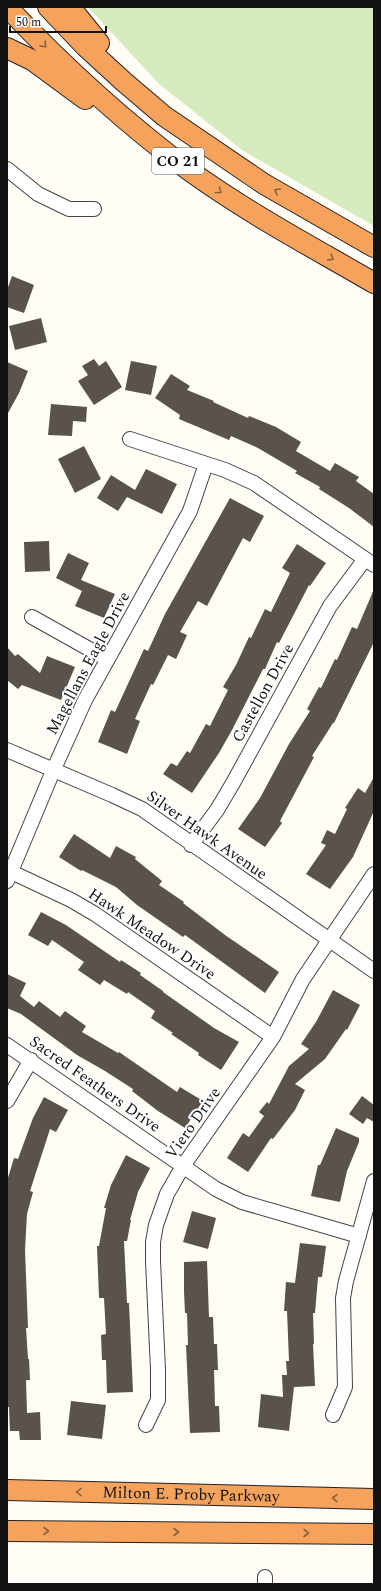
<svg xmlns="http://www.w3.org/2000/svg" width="381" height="1591" font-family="Spectral,serif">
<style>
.green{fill:#d5ebbd}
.building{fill:#5a524d}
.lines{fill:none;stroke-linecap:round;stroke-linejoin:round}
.minor-casing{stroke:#444;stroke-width:16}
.highway-casing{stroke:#222;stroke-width:22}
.minor{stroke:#fff;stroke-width:14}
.highway{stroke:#f5a25d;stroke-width:20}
.oneway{stroke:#8e613b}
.labels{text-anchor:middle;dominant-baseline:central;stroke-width:4;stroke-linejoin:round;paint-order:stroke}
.shield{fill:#fff;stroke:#585858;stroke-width:1}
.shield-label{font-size:15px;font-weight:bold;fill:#111}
.street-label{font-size:16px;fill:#111;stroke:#fff}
</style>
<rect width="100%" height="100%" fill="#fffdf5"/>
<!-- green -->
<path class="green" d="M88 7H374V226L242 150 159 84Z"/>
<!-- building -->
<path class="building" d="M12 276 34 285 24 313 7 307V290Z
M41 318 47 342 15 350 9 326Z
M94 359 99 366 106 361 122 387 94 405 78 381 88 375 82 366Z
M131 361 157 366 151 395 125 390Z
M7 362 28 371 19 393 7 415Z
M171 374 190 386 187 390 214 401 213 402 248 418 249 416 276 427 301 442 296 451 330 471 335 463 359 477 356 481 374 494V527L349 508 319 489 320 487 295 473 297 471 258 448 231 436 229 440 179 419 180 415 155 398Z
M51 404 87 407 86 422 73 421 72 436 48 435Z
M84 446 101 479 75 493 58 459Z
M146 469 177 484 162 514 127 497 118 511 97 498 111 475 135 490Z
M230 498 264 516 250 542 243 538 207 606 198 601 180 632 187 635 176 659 168 655 153 685 151 684 135 719 140 721 127 754 98 742 111 710 115 712 144 649 148 651 165 614Z
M49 541 50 571 25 572 24 542Z
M297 544 326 563 310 586 309 585 279 643 277 642 265 669H263L232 730 219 753 192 793 163 774 171 763 177 766 187 751 190 753 206 724 210 726 228 690 223 687 236 665 249 637 251 638 265 609 271 612 290 573 282 568Z
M68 553 89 563 81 580 115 594 104 618 75 606 82 591 56 578Z
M374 589V642L334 723H333L312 756 314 757 280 821 282 823 265 847 238 829 260 798 289 744 310 711 307 709 319 687 321 688 335 659 337 660 352 627 357 629Z
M7 647 15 656 18 654 40 673 47 656 75 667 61 700 22 685 18 689 7 680Z
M374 777V811L353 857 330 889 306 874 326 845 321 843 327 830 335 834 347 809 345 808 358 788 365 793Z
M74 834 110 858 116 846 136 857 135 859 162 881 159 885 184 902 183 903 225 935 279 972 265 993 185 935 183 937 137 905 116 887 82 870 81 871 59 857Z
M41 912 66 925 120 962 121 960 141 973 140 975 163 991V992L214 1028 239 1042 221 1070 198 1055 199 1053 171 1034 173 1033 151 1018 155 1011 128 992 127 994 104 980 100 985 78 970 84 962 52 940 48 946 28 935Z
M7 974 26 983 20 996 34 1007 39 1001 60 1017 65 1011 86 1026 82 1032 118 1053 119 1052 177 1092 180 1087 203 1101 185 1128 158 1111 132 1091 133 1089 105 1071 77 1055 21 1014 7 1008Z
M333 990 360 1005 347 1030 346 1029 325 1059 295 1084 305 1090 295 1110 273 1139 271 1138 248 1172 227 1158 243 1133 249 1137 264 1116 259 1112 267 1102 269 1104 289 1066 309 1049 301 1044 316 1022Z
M362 1096 374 1105V1122L367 1118 363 1124 349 1114Z
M44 1097 68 1110 56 1132 50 1129 30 1191 33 1192 27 1214 25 1250 28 1328H26L28 1359H29L30 1380H26L27 1413 40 1412 41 1440H20L19 1431H10L9 1407H7V1181L14 1158 18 1159 33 1118Z
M336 1128 359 1138V1142L347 1171 340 1202 311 1196 318 1165H320Z
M126 1155 150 1168 138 1192 130 1220H131L127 1241H124L127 1303H129L133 1392 107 1393 106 1360H102L101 1335 106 1334 104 1298H99L97 1246H99L106 1208H104L111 1185Z
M192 1211 216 1218 208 1249 183 1242Z
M300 1243 326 1246 322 1277H318L315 1313H313L314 1344H313L315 1386 294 1387 289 1431 258 1427 261 1394 283 1397 282 1375H287L286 1361H289L287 1311H284L286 1282 295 1283Z
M207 1261 209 1317H213L214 1344H217L218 1370H214L215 1406H219L220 1432 190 1433 186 1345H188L187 1313H185L184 1291V1262Z
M71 1401 106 1405 102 1439 67 1435Z"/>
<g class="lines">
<!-- minor casing -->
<g class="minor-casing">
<path id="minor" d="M7 169 38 194 69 209H94
M130 439 225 470 254 483 374 565
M32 617 107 659
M7 750 112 795 142 809 374 971
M191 845 217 810 233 783 330 606 365 559
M7 870 71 900 95 914 273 1037
M7 881 53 771 85 700 190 511 206 464
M7 1045 216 1189 242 1202 359 1236
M7 1101 31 1060
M333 1415 345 1387 343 1298 346 1281 374 1181
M146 1425 158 1400V1370L153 1261V1242L156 1225 167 1194 183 1166 273 1037 303 979 374 874
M265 1584V1577"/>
</g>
<!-- highway casing -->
<g class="highway-casing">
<g id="highway">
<path d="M7 7C64 67 124 122 190 171 248 213 312 247 374 283"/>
<path d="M48 7 86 47 123 81 164 116 264 184 374 247"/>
<path d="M70 7 99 43"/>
<path d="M7 48 32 60 85 99"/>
<path id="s1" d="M7 1490 374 1499"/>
<path d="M7 1531 374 1534"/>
</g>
</g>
<!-- minor -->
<use href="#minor" class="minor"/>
<!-- highway -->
<use href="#highway" class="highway"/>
</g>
<!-- one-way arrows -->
<defs><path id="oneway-chevron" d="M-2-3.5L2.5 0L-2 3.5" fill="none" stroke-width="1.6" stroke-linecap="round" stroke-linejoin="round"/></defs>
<g class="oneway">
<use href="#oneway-chevron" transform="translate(44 45) rotate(47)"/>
<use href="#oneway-chevron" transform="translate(219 191) rotate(34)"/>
<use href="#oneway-chevron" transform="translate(277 191) rotate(-150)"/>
<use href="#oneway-chevron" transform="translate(331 258) rotate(30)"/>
<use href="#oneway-chevron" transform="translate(79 1492) rotate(-179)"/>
<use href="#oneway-chevron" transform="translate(335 1498) rotate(-179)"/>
<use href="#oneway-chevron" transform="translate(46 1531)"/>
<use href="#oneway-chevron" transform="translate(176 1532)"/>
<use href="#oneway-chevron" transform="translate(306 1533)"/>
</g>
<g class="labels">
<!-- shield labels -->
<rect class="shield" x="152" y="148" width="52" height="26" rx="3"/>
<g class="shield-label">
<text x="178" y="161">CO 21</text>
</g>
<!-- street labels -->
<g class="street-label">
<text transform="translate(88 663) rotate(-62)">Magellans Eagle Drive</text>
<text transform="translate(263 693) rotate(-61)">Castellon Drive</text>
<text transform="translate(207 835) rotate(35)">Silver Hawk Avenue</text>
<text transform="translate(152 934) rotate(34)">Hawk Meadow Drive</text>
<text transform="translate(95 1084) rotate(35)">Sacred Feathers Drive</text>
<text transform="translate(193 1123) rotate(-55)">Viero Drive</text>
<text stroke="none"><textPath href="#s1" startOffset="184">Milton E. Proby Parkway</textPath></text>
</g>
</g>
<!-- border -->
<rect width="381" height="1591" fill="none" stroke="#111111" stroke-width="16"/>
<!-- scale -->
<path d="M10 26v6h96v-6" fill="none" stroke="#111111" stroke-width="2"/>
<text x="16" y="26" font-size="12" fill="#111111" stroke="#ffffff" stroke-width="3" paint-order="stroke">50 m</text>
</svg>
